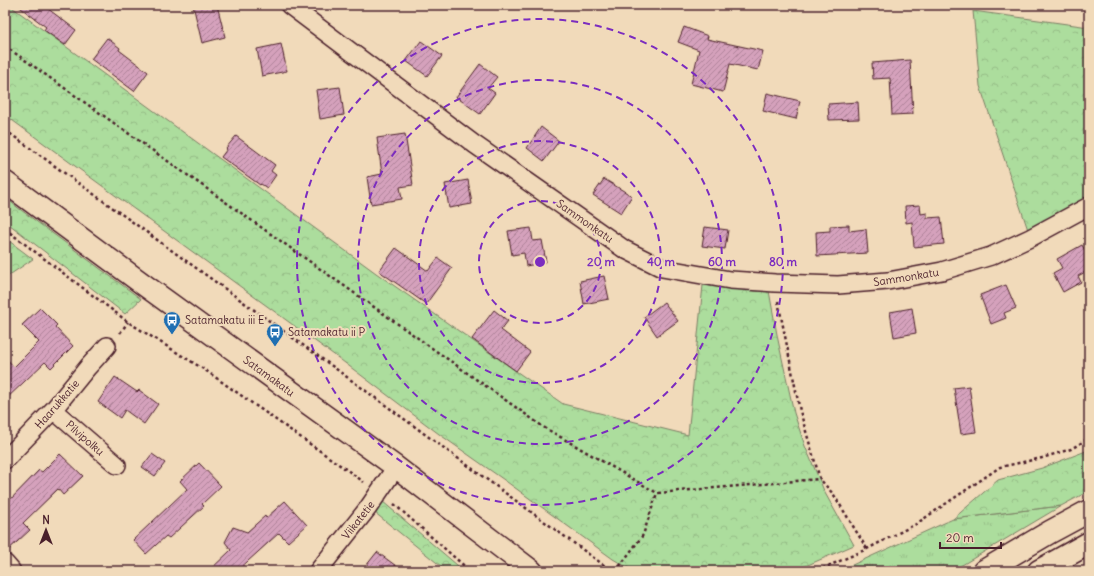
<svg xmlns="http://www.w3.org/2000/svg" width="1094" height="576" font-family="Delius,sans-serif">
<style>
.grass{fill:url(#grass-tufts);stroke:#7b7e64}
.forest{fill:url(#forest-crowns);stroke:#7b7e64}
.building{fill:url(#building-hatch);stroke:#4a1f2b}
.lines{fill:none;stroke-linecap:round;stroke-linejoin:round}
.minor-casing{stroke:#4a1f2b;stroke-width:20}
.tertiary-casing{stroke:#4a1f2b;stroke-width:24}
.secondary-casing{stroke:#4a1f2b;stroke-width:25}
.path{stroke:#4a1f2b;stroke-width:2.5;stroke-dasharray:3 3;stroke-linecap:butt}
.minor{stroke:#f1daba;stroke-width:17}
.tertiary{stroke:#f1daba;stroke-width:21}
.secondary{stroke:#f1daba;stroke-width:22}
.ring{fill:none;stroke:#7b2cbf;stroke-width:2;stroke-dasharray:7 5}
.labels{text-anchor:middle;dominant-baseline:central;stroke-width:4;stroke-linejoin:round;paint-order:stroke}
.street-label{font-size:11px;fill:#4a1f2b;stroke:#f1daba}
.poi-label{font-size:11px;fill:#4a1f2b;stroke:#f1daba;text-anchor:start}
.centre{fill:#7b2cbf;stroke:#f1daba;stroke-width:2}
.ring-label{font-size:12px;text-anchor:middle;font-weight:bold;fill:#7b2cbf;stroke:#f1daba;stroke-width:4;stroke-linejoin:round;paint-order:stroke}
</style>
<defs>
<pattern id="grass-tufts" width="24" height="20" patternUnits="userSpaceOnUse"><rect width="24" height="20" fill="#acdd9d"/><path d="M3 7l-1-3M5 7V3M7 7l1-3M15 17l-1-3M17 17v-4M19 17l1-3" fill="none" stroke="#96bd87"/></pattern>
<pattern id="forest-crowns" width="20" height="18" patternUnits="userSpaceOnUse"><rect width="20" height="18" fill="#acdd9d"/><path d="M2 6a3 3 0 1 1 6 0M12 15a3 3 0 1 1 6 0" fill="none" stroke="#96bd87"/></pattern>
<pattern id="building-hatch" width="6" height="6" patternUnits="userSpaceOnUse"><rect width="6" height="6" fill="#d5a1bc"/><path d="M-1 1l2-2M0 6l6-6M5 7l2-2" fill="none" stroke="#af8399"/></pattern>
</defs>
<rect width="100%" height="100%" fill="#f1daba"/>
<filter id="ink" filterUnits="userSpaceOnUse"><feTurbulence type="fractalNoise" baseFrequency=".025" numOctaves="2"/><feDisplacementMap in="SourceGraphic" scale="8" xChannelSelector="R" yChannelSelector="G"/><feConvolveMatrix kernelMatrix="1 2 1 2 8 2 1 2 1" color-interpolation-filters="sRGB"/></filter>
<g filter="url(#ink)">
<!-- grass -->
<path class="grass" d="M1061 506 952 571H839L953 519Z"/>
<!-- forest -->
<path class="forest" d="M5 5H9L376 273 563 404 688 435 703 285 769 291 778 340 794 413 805 446 825 493 854 545 794 571H635L632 570 613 559 507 482 439 434 341 360 5 115Z
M973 11 1089 27V196L1028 230 980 86Z
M5 197 17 207 141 299 125 314 5 221Z
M5 238 33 259 5 278Z
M1089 449V491L1061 506 953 519 998 480 1042 468 1086 451Z
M382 501 464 571H447L374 512Z"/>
<!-- building -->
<path class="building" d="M17 5H43L76 30 65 45 44 30 46 27Z
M193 5H217L225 37 202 43Z
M684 27 708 36 707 39 763 51 758 70 730 64 723 92 691 84 699 50 678 42Z
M107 38 120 48 119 50 148 72 134 91 91 59Z
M421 41 442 56 427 76 406 61Z
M281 44 287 71 262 76 257 49Z
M910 60 913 114 892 115 890 78 873 79 872 63Z
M480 64 497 77 488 88 495 93 480 114 456 97Z
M340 87 344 115 320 119 316 90Z
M767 93 800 101 796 119 763 111Z
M858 102 859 119 829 120 828 104Z
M541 127 559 141 544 161 527 148Z
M405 134 413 185 400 187 402 199 371 204 367 177 382 174 377 138Z
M236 136 275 165 271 171 276 175 267 188 261 184 260 185 221 157 227 149 226 148Z
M604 179 632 196 621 213 593 195Z
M468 180 472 204 449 208 445 184Z
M920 205 921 214 927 213V218L941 217 944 244 914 247 912 222 906 223 905 206Z
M849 225V231L866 229 868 253 817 256 816 232 830 231V226Z
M705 227 728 230 725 249 702 246Z
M531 228 533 241 542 240 546 262 526 266 524 253 512 255 508 231Z
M1082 245 1089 258V270L1078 276 1081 282 1063 292 1053 273 1062 268 1057 259Z
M396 248 428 271 438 258 452 268 426 304 379 271Z
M604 276 609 299 584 304 580 281Z
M1006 285 1016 308 1004 313 1006 318 991 324 980 295Z
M664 302 678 321 657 336 644 317Z
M40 308 57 325 55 327 73 346 51 368 45 362 5 400V357L14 367 39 342 22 325Z
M912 308 916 333 894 337 890 312Z
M494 310 508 321 501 330 530 352 516 371 472 339Z
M115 377 137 392 139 390 158 404 144 424 125 410 120 418 98 402Z
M969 386 976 432 961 434 954 388Z
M60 454 83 476 63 495 58 489 23 523 30 530 5 553V505L39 470 42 472Z
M152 454 165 463 155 476 142 467Z
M199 463 221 486 202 504 204 506 169 538 166 536 146 554 133 540 187 489 180 481Z
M285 501 307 525 288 542 279 533 237 571H209L231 550 225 542 233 527 247 532 265 516 266 518Z
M377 552 403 571H362Z"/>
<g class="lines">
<!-- minor casing -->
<g class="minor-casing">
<path id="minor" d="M289 5 474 144 624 249 662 268 730 280 775 283 838 285 888 281 942 271 991 256 1030 238 1089 206
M53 410 117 465
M5 460 53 410 88 367 107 346
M5 563 12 571
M318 571 368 508 396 467"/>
</g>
<!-- tertiary casing -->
<g class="tertiary-casing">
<path id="tertiary" d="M5 182 147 287 310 405 396 467 532 571"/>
</g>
<!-- secondary casing -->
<g class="secondary-casing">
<path id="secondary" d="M984 571 1050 532 1089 511
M1039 571 1089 543"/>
</g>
<!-- path -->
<path class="path" d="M5 46 545 428 657 493 820 479
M5 130 336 369 605 566 613 571
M5 229 128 322 205 370 364 482
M778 301 800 411 820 479 834 495 867 549
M120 333 128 322
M394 504 470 571
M616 571 643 535 657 493
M817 571 867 549 916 524 1000 467 1042 458 1071 449 1089 438"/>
<!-- minor -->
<use href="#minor" class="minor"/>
<!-- tertiary -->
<use href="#tertiary" class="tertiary"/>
<!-- secondary -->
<use href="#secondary" class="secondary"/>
</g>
</g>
<!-- distance rings -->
<g class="ring">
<circle cx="540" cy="262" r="61"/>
<circle cx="540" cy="262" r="121"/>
<circle cx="540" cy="262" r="182"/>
<circle cx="540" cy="262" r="243"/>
</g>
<!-- icons -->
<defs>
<g id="bus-pin" transform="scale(0.9)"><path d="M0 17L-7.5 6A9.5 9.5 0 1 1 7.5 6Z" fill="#1f6fb2" stroke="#f1daba"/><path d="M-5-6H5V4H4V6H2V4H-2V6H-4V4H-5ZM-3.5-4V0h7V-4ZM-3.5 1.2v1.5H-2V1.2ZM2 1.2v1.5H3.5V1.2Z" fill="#fff"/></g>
</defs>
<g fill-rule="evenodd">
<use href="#bus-pin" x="172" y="320"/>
<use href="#bus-pin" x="275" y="332"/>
</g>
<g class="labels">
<!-- street labels -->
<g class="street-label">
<text transform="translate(585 221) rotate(35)">Sammonkatu</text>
<text transform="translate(906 277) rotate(-9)">Sammonkatu</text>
<text transform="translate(269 376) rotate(36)">Satamakatu</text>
<text transform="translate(57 404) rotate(-49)">Haarukkatie</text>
<text transform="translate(85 438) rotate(41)">Pilvipolku</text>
<text transform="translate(358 520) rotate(-52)">Viikatetie</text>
</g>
<!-- poi labels -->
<g class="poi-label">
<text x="185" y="320">Satamakatu iii E</text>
<text x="288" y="332">Satamakatu ii P</text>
</g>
</g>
<circle cx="540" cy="262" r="6" class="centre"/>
<g class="ring-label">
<text x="601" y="266">20 m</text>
<text x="661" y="266">40 m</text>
<text x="722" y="266">60 m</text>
<text x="783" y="266">80 m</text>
</g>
<!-- margin -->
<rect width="1094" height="576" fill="none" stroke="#f1daba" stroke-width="20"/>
<rect x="10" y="10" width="1074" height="556" fill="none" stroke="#4a1f2b" stroke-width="1.5" filter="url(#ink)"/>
<!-- north arrow -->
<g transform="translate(46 530)" stroke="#f1daba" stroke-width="3" paint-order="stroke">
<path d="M0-3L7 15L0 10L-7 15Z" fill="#4a1f2b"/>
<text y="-6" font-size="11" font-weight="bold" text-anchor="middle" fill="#4a1f2b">N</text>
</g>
<!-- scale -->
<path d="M940 542v6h61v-6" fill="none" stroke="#4a1f2b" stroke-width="2"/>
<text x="946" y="542" font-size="12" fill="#4a1f2b" stroke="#f1daba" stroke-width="3" paint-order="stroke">20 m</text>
</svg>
